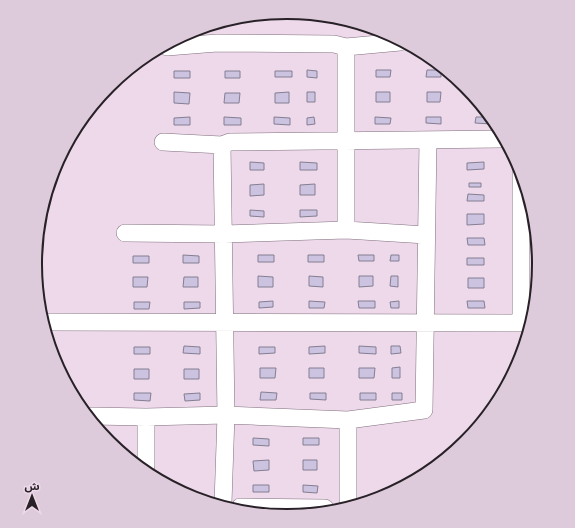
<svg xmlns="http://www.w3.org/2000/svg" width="575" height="528" font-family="Manrope,'Noto Sans Arabic',sans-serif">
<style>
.building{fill:#ccc3e0;stroke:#847e92}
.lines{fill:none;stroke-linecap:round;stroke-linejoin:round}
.minor-casing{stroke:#806e7d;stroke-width:18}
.minor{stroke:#fff;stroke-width:17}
.rim{fill:none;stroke:#282127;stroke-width:2}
</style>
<rect width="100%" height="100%" fill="#edd9ea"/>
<!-- building -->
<path class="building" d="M307 70 317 71V78L307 77Z
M376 70H391L390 77H376Z
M427 70H441V77H426Z
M174 71H190V78H174Z
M225 71H240V78H225Z
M275 71H292V77H275Z
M174 92 190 93 189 104 174 103Z
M289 92V103H275V93Z
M307 92H315V102H307Z
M376 92H390V102H376Z
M427 92H441L440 102H427Z
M225 93H240L239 103H224Z
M190 117V125H174V118Z
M224 117 241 118V125H224Z
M274 117 290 118V125L274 124Z
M314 117 315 124 307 125V118Z
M375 117 391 118 390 124H375Z
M426 117H441V124L426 123Z
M476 117H487L491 124 475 123Z
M250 162 264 163V170H250Z
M300 162 317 163V170H300Z
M484 162V169L467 170V163Z
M469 183H481V187H469Z
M264 184V195L250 196V185Z
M315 184V195H300V185Z
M468 194 484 195V201H467Z
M250 210 264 211V217L250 216Z
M300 210H317V216L300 217Z
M467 214H484V224L467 225Z
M467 238H484L485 245H468Z
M183 255 199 256V263H183Z
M258 255H274V262H258Z
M308 255H324V262H308Z
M358 255H374V261H359Z
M391 255H399V261H390Z
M133 256H149V263H133Z
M467 258H484V265H467Z
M258 276 273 277V287H258Z
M309 276 323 277V287L309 286Z
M359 276H373V286L359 287Z
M391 276H398V287L390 286Z
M133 277H148L147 287H133Z
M184 277H198V287H183Z
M468 278H484V288H468Z
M273 301V307L259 308V302Z
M309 301 325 302 324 308H309Z
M358 301H375V308H359Z
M399 301V308H391L390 302Z
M467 301H484L485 308H468Z
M134 302H150L149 309H134Z
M184 302H200V308L184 309Z
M184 346 200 347V354L183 353Z
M325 346V353L309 354V347Z
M359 346 376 347V354L359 353Z
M391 346H400L401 353 391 354Z
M134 347H150V354H134Z
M259 347H275V353L259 354Z
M400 367V378H392V368Z
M260 368H276L275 378H260Z
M309 368H324V378H309Z
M359 368H375L374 378H359Z
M134 369H149V379H134Z
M184 369H199V379H184Z
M261 392 277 393 276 400H260Z
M134 393H151L150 401 134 400Z
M200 393V400L185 401 184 394Z
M310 393H326V400L310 399Z
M360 393H376V400H360Z
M392 393H402V400H392Z
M253 438 269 439V446L253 445Z
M303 438H319V445H303Z
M269 460V470L254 471 253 461Z
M303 460H317V470H303Z
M253 485H269V492H253Z
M303 485 318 486 317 493 303 492Z"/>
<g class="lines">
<!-- minor casing -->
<g class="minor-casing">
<path id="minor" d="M167 47 217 43 334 44 346 47 400 42
M346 47V230
M163 142 222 145 230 142 501 139
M222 145 226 415 223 503
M125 233 224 234 346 230 426 235
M47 322 521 323V170
M92 416 146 417 226 415 348 420 424 410 428 140
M146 417V466
M348 420V504
M240 507 325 508"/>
</g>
<!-- minor -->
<use href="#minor" class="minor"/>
</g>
<!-- crop -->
<path d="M0 0H575V528H0ZM42 264a245 245 0 1 1 490 0a245 245 0 1 1-490 0Z" fill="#ddcada" fill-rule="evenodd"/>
<path class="rim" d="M42 264a245 245 0 1 1 490 0a245 245 0 1 1-490 0Z"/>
<!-- north arrow -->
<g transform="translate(32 496)" stroke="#edd9ea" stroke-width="3" paint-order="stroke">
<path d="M0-3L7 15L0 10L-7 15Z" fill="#282127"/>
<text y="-6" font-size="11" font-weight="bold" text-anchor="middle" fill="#282127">ش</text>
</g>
</svg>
